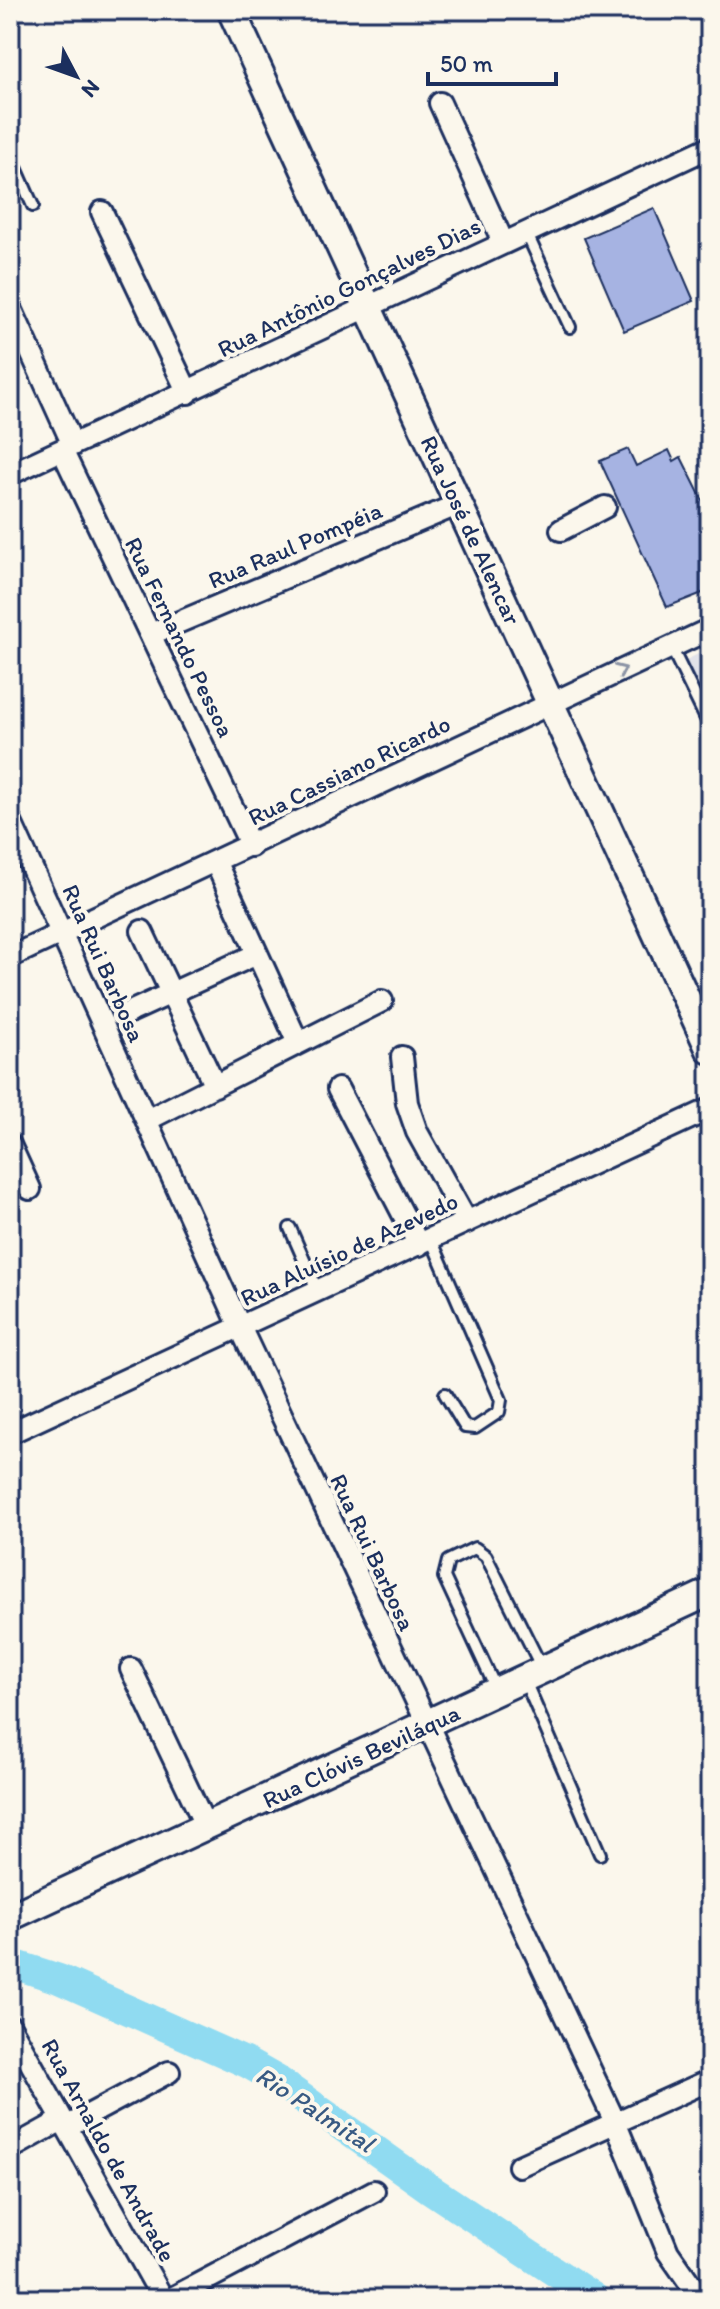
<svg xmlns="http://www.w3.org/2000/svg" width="720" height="2309" font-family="Itim,sans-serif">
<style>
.built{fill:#e2e3e9}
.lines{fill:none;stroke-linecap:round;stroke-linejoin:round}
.river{stroke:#90dbf1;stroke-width:30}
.building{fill:#a6b3e2;stroke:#1b2f5e;stroke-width:2}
.service-casing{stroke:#1b2f5e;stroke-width:16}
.minor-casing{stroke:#1b2f5e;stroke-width:26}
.tertiary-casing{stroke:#1b2f5e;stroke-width:32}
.service{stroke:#fbf7ec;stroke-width:10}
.minor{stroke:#fbf7ec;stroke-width:20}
.tertiary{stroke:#fbf7ec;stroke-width:26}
.oneway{stroke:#8b93a5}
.labels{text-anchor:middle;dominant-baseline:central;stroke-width:8;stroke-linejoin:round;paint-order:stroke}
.street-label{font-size:24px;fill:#1b2f5e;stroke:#fbf7ec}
.water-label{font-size:26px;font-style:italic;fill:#385a83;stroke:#fbf7ec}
</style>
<rect width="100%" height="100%" fill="#fbf7ec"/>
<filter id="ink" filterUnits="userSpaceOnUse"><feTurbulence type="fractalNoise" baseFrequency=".0125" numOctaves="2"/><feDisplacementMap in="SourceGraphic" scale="16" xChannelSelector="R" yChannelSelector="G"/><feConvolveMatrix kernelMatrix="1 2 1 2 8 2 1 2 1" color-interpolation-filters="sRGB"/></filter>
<g filter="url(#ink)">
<!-- built -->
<path class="built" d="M710 648V711L686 660Z"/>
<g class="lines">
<!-- river -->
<path class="river" d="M10 1963 59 1979 247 2063 277 2080 430 2189 596 2299"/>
</g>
<!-- building -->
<path class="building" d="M654 208 694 301 624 331 584 238Z
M628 449 636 466 669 450 674 461 681 457 710 515V590L667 607 600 461Z"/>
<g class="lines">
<!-- service casing -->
<g class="service-casing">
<path id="service" d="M10 154 33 206
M526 232 570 327
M671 647 710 727
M290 1228 318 1292
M431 1239 501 1400 499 1412 475 1428 465 1427 445 1394
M525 1681 600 1854
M497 1691 444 1577 448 1561 475 1548 486 1556 543 1670"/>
</g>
<!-- minor casing -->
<g class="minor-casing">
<path id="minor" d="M440 103 503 242
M102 212 188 393
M10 306 73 445
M62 450 251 846
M10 474 710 147
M561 530 605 507
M151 634 459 504
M10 820 241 1329 615 2122 668 2252 701 2299
M216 863 298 1043
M142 931 215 1086
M10 957 710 629
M121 1016 257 954
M402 1057 407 1103 417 1132 467 1222
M338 1089 419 1245
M147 1120 382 1001
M10 1145 30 1189
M10 1433 710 1109
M131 1669 206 1827
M10 2026 163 2299
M66 2127 169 2072
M10 2149 62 2120
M519 2166 710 2080
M170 2299 374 2191"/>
</g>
<!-- tertiary casing -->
<g class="tertiary-casing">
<path id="tertiary" d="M231 10 710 1050
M10 1917 710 1592"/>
</g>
<!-- service -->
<use href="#service" class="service"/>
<!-- minor -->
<use href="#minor" class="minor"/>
<!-- tertiary -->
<use href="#tertiary" class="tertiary"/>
</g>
<!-- one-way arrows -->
<defs><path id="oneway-chevron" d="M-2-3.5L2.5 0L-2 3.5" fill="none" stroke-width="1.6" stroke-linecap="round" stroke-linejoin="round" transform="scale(2)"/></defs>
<use class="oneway" href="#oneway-chevron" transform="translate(621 670) rotate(-24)"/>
</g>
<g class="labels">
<!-- street labels -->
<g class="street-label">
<text transform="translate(349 287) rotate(-26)">Rua Antônio Gonçalves Dias</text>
<text transform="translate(471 530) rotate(65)">Rua José de Alencar</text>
<text transform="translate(295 545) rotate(-23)">Rua Raul Pompéia</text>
<text transform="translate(180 637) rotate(64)">Rua Fernando Pessoa</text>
<text transform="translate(349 770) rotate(-26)">Rua Cassiano Ricardo</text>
<text transform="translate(104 963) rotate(66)">Rua Rui Barbosa</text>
<text transform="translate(349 1249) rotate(-25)">Rua Aluísio de Azevedo</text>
<text transform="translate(373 1552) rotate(65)">Rua Rui Barbosa</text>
<text transform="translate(361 1756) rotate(-25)">Rua Clóvis Beviláqua</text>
<text transform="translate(109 2150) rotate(61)">Rua Arnaldo de Andrade</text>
</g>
<!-- water labels -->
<g class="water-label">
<text transform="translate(315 2109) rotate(33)">Rio Palmital</text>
</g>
</g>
<!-- margin -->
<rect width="720" height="2309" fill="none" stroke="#fbf7ec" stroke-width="40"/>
<rect x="20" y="20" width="680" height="2269" fill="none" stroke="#1b2f5e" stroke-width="3" filter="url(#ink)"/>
<!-- north arrow -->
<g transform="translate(76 76) rotate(131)" stroke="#fbf7ec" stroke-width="6" paint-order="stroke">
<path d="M0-6L14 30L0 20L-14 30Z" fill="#1b2f5e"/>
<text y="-12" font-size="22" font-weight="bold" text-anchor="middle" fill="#1b2f5e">N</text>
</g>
<!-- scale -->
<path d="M428 72v12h128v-12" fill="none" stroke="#1b2f5e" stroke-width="4"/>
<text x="440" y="72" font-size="24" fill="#1b2f5e" stroke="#fbf7ec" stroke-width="6" paint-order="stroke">50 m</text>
</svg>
